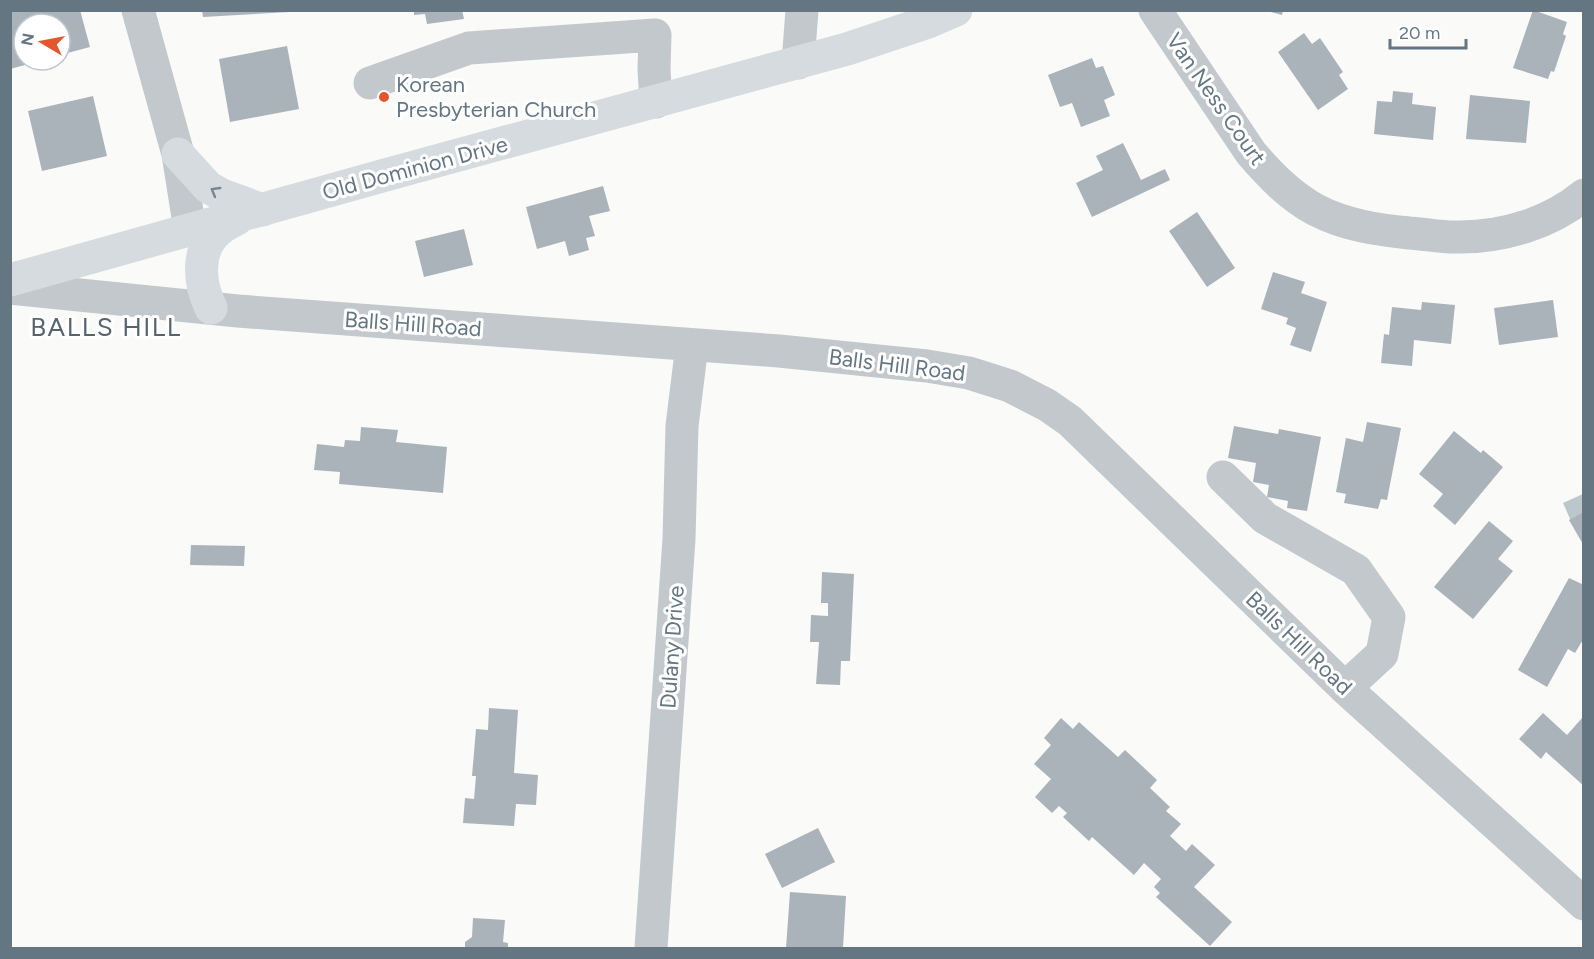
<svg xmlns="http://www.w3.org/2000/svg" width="1594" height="959" font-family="Figtree,sans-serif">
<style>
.water{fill:#bbc7cb}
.building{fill:#aab3b9}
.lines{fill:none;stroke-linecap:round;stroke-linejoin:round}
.minor{stroke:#c3c8cc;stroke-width:33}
.major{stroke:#d6dbdf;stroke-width:33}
.oneway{stroke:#768591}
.poi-dot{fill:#e4572e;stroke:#fff;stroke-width:2}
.labels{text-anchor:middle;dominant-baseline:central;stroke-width:6;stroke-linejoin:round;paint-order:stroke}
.poi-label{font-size:22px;fill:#657683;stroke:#fff;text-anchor:start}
.street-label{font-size:22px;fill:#657683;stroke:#fff}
.quarter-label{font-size:26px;letter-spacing:1.5px;fill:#57646e;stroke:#fff}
</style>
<rect width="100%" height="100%" fill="#fafaf8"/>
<!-- water -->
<path class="water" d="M1583 494V515L1571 521 1563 503Z"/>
<!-- building -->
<path class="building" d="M10 10H80L90 47 60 55V24H24V60L40 61 10 69Z
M202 10H289V12L203 17Z
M414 10H462L464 19 427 24 425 14 414 15Z
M1264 10H1283L1282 15Z
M1533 10 1567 22 1563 34 1566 36 1554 72 1551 71 1548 79 1513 68Z
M1304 33 1312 44 1320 38 1343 72 1339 75 1348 89 1318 110 1278 52Z
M287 46 299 109 230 122 219 59Z
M1092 58 1096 68 1103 66 1115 95 1104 100 1110 116 1081 127 1072 103 1060 107 1048 75Z
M1393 91 1413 93 1412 104 1436 107 1433 140 1374 134 1377 101 1392 102Z
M1470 95 1530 101 1526 143 1466 139Z
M93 96 107 156 42 171 28 111Z
M1123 143 1141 180 1165 169 1170 180 1092 217 1076 183 1103 170 1096 156Z
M603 186 610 211 589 216 595 236 586 238 589 250 569 256 565 241 537 249 526 207Z
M1197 212 1235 268 1207 287 1169 231Z
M464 229 473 265 424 277 415 241Z
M1273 272 1305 282 1301 293 1327 302 1311 352 1290 345 1296 328 1286 324 1288 318 1261 309Z
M1553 300 1558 337 1499 345 1494 308Z
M1422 302 1455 305 1451 344 1414 340 1412 366 1381 363 1384 334 1389 335 1392 307 1421 310Z
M1367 422 1401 428 1387 500 1381 499 1378 509 1344 503 1346 494 1336 492 1346 438 1363 442Z
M1234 426 1278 434 1279 429 1321 437 1307 511 1287 508 1288 501 1267 497 1269 485 1253 482 1256 463 1228 458Z
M361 427 398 430 396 442 447 447 443 493 339 484 340 472 314 470 317 444 344 447 345 440 360 441Z
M1454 431 1481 453 1483 450 1503 467 1455 525 1433 506 1443 494 1419 474Z
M1584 512V546L1569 520Z
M1489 521 1513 541 1498 559 1513 571 1473 619 1434 587Z
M191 545 245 546 244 566 190 565Z
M822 572 854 574 850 661H841L840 685 816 684 819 642H810L811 615 828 616V603H821Z
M1569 578 1584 585V638L1575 653 1568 649 1547 687 1518 670Z
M489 708 518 710 514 773 538 775 536 805 516 804 514 826 463 823 465 798 474 799 476 776H472L476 729 488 730Z
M1543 713 1567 735 1582 718 1584 720V786L1546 752 1541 759 1519 739Z
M1061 718 1073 729 1079 722 1118 757 1125 750 1157 780 1150 788 1170 807 1166 811 1181 824 1170 836 1186 851 1192 844 1215 865 1194 887 1232 922 1210 946 1156 897 1160 893 1154 887 1161 879 1144 863 1134 875 1092 837 1089 841 1063 817 1067 813 1059 806 1052 813 1035 797 1051 779 1034 764 1051 745 1044 738Z
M818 828 835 862 782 888 765 854Z
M790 892 846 896 843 948H786Z
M473 918 505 920 503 942 508 943V948H465V942L472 937Z"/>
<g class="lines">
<!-- minor -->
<path class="minor" d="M138 10 178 154 190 230
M1155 10 1251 153C1270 175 1290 196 1316 210 1345 225 1378 230 1409 233 1426 234 1443 238 1460 237 1504 237 1550 223 1584 195
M798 63 802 10
M370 83 469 48 655 35 654 70 656 102
M10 288 238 311 779 351 927 366 969 373 1010 386 1047 405 1070 421 1345 688 1584 904
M1223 477 1265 518 1356 570 1389 617 1382 654 1345 688
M651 948 679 539 682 426 692 345"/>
<!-- major -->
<path class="major" d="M178 154 208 187 222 195 263 210
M10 280 389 174 847 49 928 22 956 10
M211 308C199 284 195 248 220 229 225 225 231 222 237 219"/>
</g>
<!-- one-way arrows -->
<defs><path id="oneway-chevron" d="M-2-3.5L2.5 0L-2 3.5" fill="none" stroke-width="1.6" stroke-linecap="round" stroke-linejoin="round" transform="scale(1.5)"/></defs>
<use class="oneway" href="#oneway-chevron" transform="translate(215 191) rotate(-150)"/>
<!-- markers -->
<circle class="poi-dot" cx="384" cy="97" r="6"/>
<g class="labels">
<!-- poi labels -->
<g class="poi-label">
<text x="396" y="84">Korean<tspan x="396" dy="25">Presbyterian Church</tspan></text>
</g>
<!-- street labels -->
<g class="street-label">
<text transform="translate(1216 99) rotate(55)">Van Ness Court</text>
<text transform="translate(415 168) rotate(-15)">Old Dominion Drive</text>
<text transform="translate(413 324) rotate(4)">Balls Hill Road</text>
<text transform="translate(897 365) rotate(7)">Balls Hill Road</text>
<text transform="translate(1299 643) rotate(44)">Balls Hill Road</text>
<text transform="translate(672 647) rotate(-86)">Dulany Drive</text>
</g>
<!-- quarter labels -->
<g class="quarter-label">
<text x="106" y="327">BALLS HILL</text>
</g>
</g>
<!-- border -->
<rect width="1594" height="959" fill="none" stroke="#657683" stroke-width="24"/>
<!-- north arrow -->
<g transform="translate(42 42) rotate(280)"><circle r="28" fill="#ffffff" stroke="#c1c8cd" stroke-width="1.5"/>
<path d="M0-4.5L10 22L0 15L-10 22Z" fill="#e4572e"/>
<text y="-9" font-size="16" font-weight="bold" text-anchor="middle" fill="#657683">N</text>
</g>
<!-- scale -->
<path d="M1390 39v9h76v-9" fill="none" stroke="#657683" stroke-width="3"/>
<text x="1399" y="39" font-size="18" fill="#657683" stroke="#ffffff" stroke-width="4.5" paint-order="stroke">20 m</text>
</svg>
